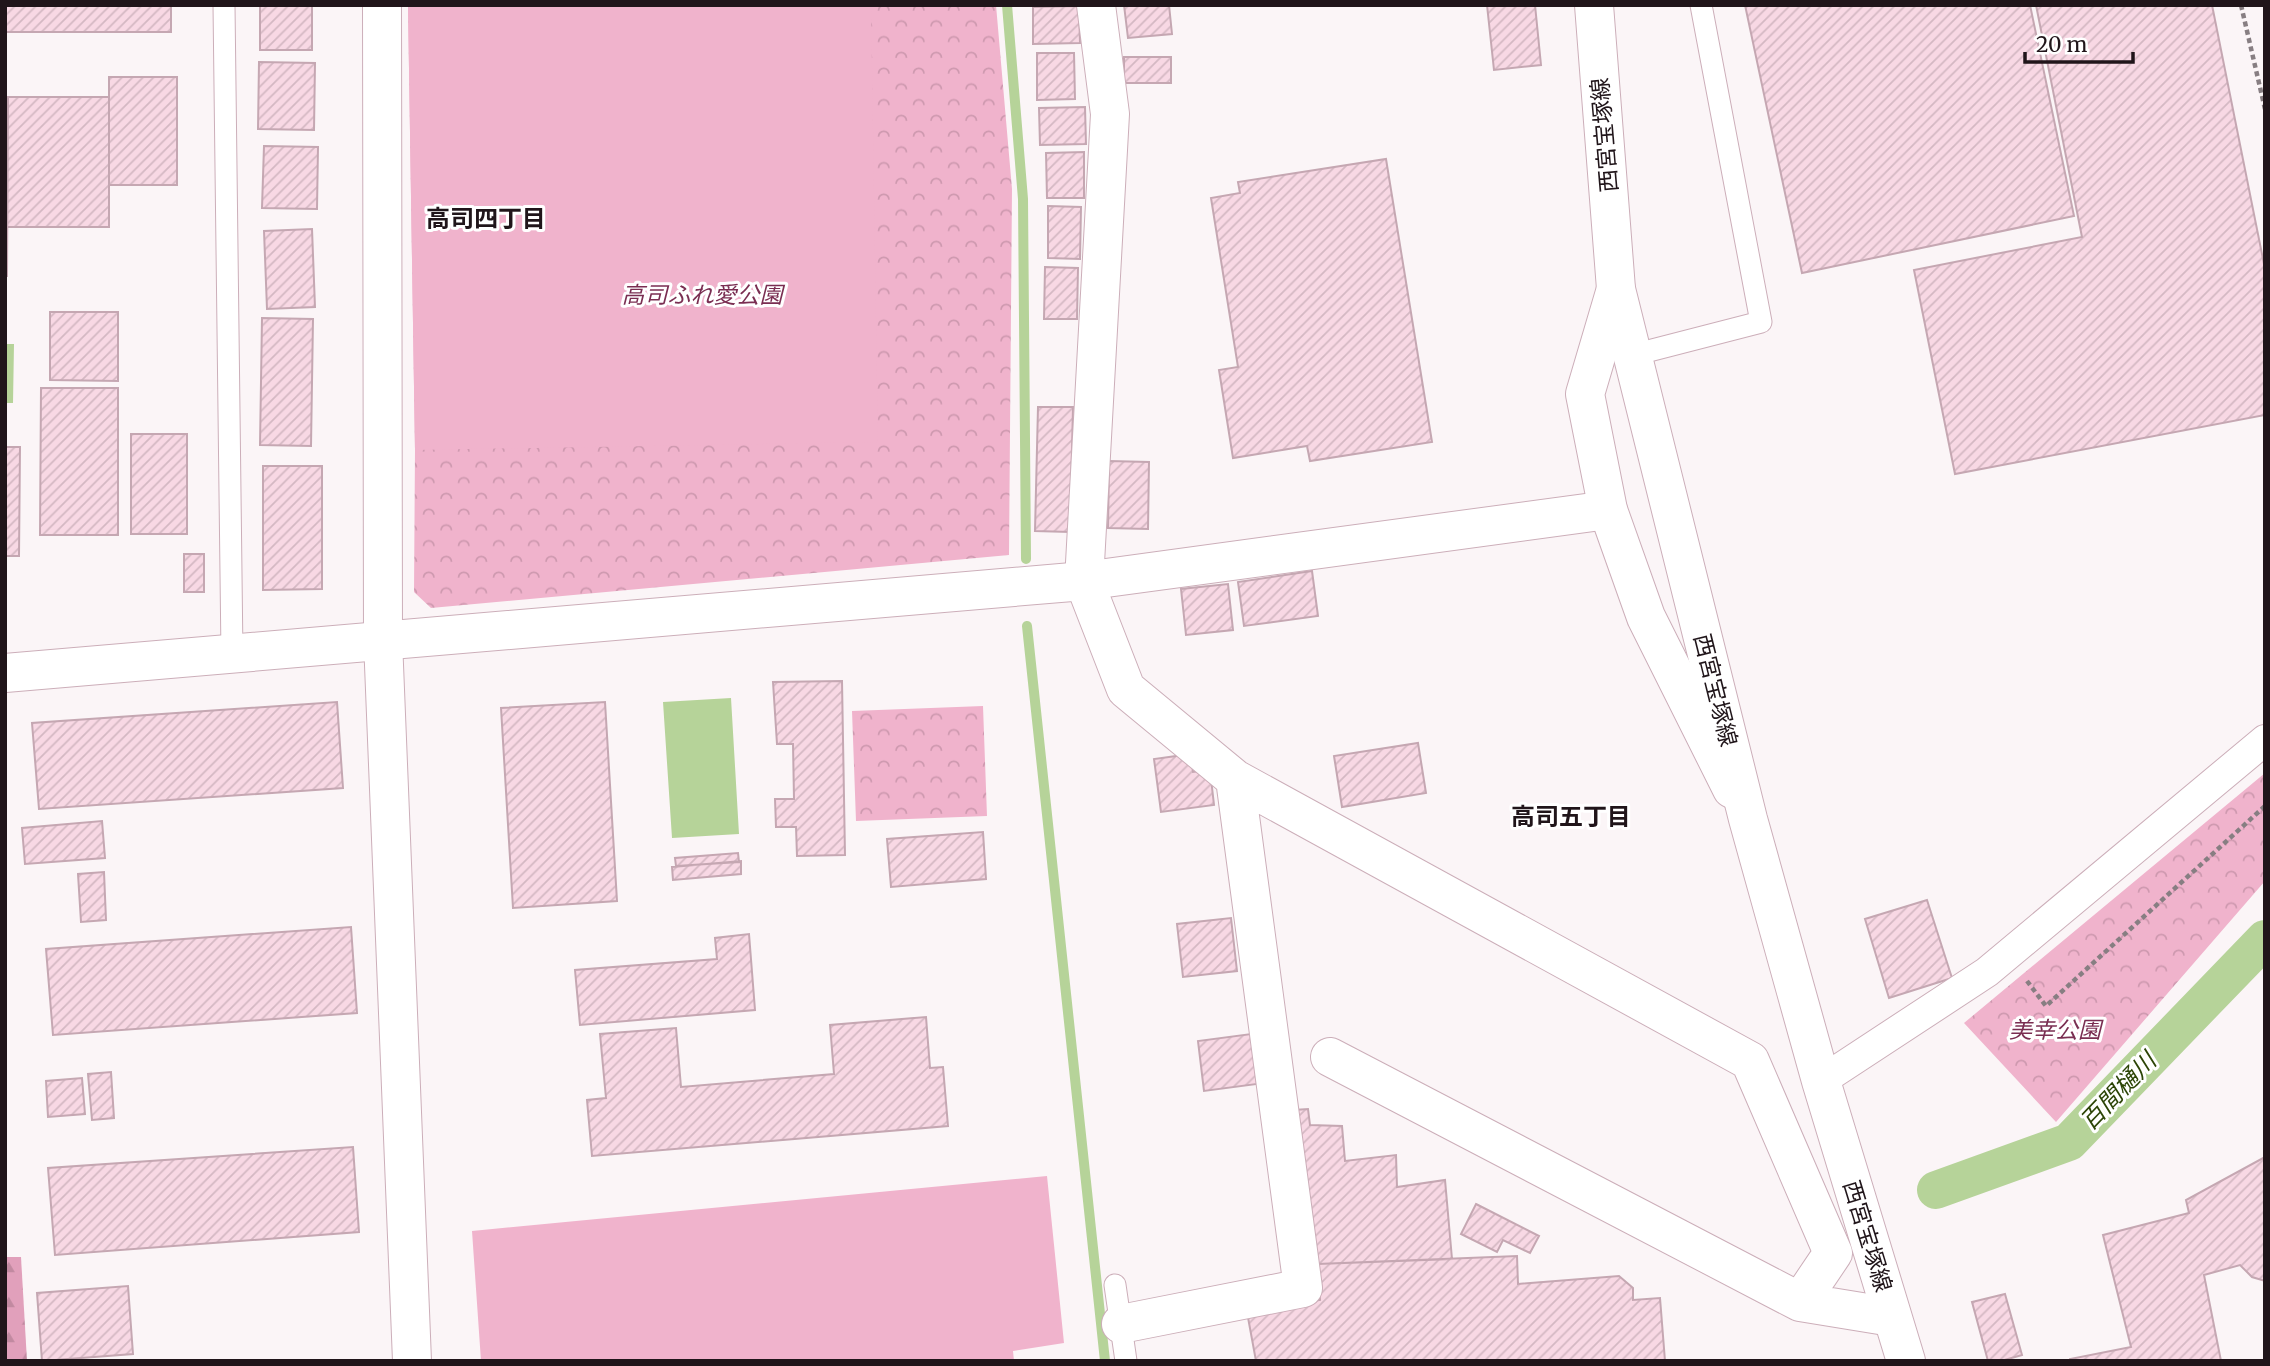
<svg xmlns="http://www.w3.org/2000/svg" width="2270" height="1366" font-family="Merriweather,'Noto Sans JP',serif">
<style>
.forest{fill:url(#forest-firs)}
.park{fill:url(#park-crowns)}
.garden{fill:#f0b3cc}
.water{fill:#b6d399}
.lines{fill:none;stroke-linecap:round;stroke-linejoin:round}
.stream{stroke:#b6d399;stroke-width:10}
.canal{stroke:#b6d399;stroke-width:38}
.building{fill:url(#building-hatch);stroke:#c5a7b2;stroke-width:2}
.service-casing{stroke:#ccaeb9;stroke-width:23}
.pedestrian-casing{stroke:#ccaeb9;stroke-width:32}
.minor-casing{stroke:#ccaeb9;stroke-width:40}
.tertiary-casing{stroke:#ccaeb9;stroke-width:40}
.secondary-casing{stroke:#ccaeb9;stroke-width:40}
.path{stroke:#877e82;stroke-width:4.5;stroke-dasharray:5 3.5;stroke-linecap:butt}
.service{stroke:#fff;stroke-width:21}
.pedestrian{stroke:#fff;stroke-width:30}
.minor{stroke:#fff;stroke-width:38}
.tertiary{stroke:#fff;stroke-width:38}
.secondary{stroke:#fff;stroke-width:38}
.labels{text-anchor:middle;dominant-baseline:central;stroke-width:6;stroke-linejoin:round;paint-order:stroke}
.street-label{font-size:23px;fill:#20151a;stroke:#fff}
.park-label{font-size:23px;font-style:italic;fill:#7a2e52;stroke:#fff}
.neighbourhood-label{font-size:24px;font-weight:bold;fill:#20151a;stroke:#fff}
.water-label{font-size:24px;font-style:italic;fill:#2c4506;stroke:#fff}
</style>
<defs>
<pattern id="forest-firs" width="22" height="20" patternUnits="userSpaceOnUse" patternTransform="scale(1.75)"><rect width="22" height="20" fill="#e1a0bb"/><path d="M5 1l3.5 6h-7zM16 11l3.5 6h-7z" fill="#c189a0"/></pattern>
<pattern id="park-crowns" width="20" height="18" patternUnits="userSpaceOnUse" patternTransform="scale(1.75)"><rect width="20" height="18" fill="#f0b3cc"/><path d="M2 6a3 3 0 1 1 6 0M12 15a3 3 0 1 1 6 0" fill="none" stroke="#ce99af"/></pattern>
<pattern id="building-hatch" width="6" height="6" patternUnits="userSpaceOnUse" patternTransform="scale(1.75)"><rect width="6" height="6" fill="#f8d8e4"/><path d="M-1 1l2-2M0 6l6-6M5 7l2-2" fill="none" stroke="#d4b8c3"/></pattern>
</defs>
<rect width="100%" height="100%" fill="#fbf5f7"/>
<!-- forest -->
<path class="forest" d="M5 1257H21L27 1361H5Z"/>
<!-- park -->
<path class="park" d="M408 5H996L1012 189 1009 555 431 608 414 592 415 450Z
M983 706 987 816 856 821 852 711Z
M2265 773V881L2056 1122 1964 1023Z"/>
<!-- garden -->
<path class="garden" d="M408 5H871L878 442 415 450Z
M1047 1176 1064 1343 1013 1351 1014 1361H481L472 1231Z"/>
<!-- water -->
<path class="water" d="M5 344H14L13 403H5Z
M731 698 739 834 672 838 663 702Z"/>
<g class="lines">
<!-- stream -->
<path class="stream" d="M1007 5 1023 199 1026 559
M1027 626 1105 1361"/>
<!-- canal -->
<path class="canal" d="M1936 1190 2069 1142 2265 939"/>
</g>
<!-- building -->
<path class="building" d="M5 5H171V32H5Z
M260 5H312V50H260Z
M1124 5H1169L1172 34 1128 38Z
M1487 5H1535L1541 65 1494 70Z
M1745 5H2030L2074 216 1802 273Z
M2036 5H2212L2265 269V415L1955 474 1914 270 2082 237Z
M1079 6 1080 43 1033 44V7Z
M1037 53H1074L1075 99 1037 100Z
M1124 57H1171V83H1124Z
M259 62 315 63 314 130 258 129Z
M109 77H177V185H109Z
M5 97H8L7 276H5Z
M8 97H109V227H7Z
M1085 107 1086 144 1040 145 1039 108Z
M264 146 318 147 317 209 262 208Z
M1084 152V198H1047L1046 153Z
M1386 159 1432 442 1310 461 1307 446 1233 458 1219 370 1238 367 1211 198 1240 193 1238 182Z
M1048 206 1081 207 1080 259 1048 258Z
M312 229 315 307 267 309 264 231Z
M1045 267 1078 268 1077 319H1044Z
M50 312H118V381L50 380Z
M262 318 313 319 311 446 260 445Z
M41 388H118V535H40Z
M1038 407H1073L1070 532 1035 531Z
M131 434H187V534H131Z
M5 447H20L19 556H5Z
M1109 461 1149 462 1148 529 1108 528Z
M263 466H322V589L263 590Z
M184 554H204V592H184Z
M1312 571 1318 616 1244 626 1238 582Z
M1228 584 1233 630 1186 635 1181 589Z
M842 681 845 855 797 856 796 827H776L775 799H794L793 744H777L773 682Z
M337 702 343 788 39 809 32 723Z
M605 702 617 901 513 908 501 708Z
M1418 743 1426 793 1342 807 1334 756Z
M1191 754 1193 772 1210 770 1214 805 1161 812 1154 759Z
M102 821 105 858 25 864 22 828Z
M983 832 986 879 891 887 887 839Z
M738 853 739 862 676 866 675 858Z
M741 861V874L673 880 672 867Z
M104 872 106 920 81 922 78 874Z
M1927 900 1952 978 1889 998 1865 919Z
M1231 918 1237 971 1183 977 1177 924Z
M351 927 357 1013 53 1035 46 949Z
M749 934 755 1010 580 1025 575 970 717 959 715 938Z
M926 1017 930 1068 943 1067 948 1126 592 1156 587 1100 606 1098 600 1034 676 1028 681 1087 834 1074 830 1025Z
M1251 1034 1257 1084 1204 1091 1198 1041Z
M111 1072 114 1118 92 1120 88 1074Z
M82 1078 85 1114 48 1117 46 1081Z
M1308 1109 1310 1125 1342 1126 1345 1161 1396 1155 1397 1187 1445 1180 1452 1259 1318 1264 1294 1110Z
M353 1147 359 1232 55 1255 48 1168Z
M2265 1157V1281L2252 1277 2240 1265 2204 1275 2221 1361H2070V1359L2131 1347 2103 1235 2189 1213 2186 1200Z
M1476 1204 1539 1236 1530 1253 1503 1240 1497 1252 1461 1234Z
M1517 1256 1518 1284 1619 1276 1633 1288V1300L1660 1298 1665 1361H1256L1247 1312 1320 1300 1318 1264Z
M128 1286 133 1354 42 1361 37 1293Z
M2005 1294 2022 1355 2001 1361H1988L1972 1302Z"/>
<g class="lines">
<!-- service casing -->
<g class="service-casing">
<path id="service" d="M224 5 232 655
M1633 355 1761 322 1701 5
M1115 1285 1126 1361"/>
</g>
<!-- pedestrian casing -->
<g class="pedestrian-casing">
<path id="pedestrian" d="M1821 1081 1987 972 2265 740"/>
</g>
<!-- minor casing -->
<g class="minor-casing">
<path id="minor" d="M382 5 383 640 412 1361
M1096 5 1110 114 1084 581 1126 689 1235 779 1750 1061 1833 1253 1800 1302
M1616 289 1585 394 1608 510 1646 617 1732 789
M1330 1057 1800 1302 1892 1317
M1121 1324 1303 1288 1235 779"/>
</g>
<!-- tertiary casing -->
<g class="tertiary-casing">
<path id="tertiary" d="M5 673 1084 581 1608 510"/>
</g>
<!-- secondary casing -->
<g class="secondary-casing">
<path id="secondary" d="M1594 5 1616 289 1748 819 1821 1081 1906 1361"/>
</g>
<!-- path -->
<path class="path" d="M2241 5 2265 109
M2027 981 2046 1006 2265 806"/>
<!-- service -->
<use href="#service" class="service"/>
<!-- pedestrian -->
<use href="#pedestrian" class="pedestrian"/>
<!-- minor -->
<use href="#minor" class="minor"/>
<!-- tertiary -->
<use href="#tertiary" class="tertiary"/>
<!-- secondary -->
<use href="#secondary" class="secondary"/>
</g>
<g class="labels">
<!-- street labels -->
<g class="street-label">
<text transform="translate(1604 135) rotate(-95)">西宮宝塚線</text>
<text transform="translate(1716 690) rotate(76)">西宮宝塚線</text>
<text transform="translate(1868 1236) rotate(73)">西宮宝塚線</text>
</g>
<!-- park labels -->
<g class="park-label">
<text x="702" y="294">高司ふれ愛公園</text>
<text x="2055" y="1029">美幸公園</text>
</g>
<!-- neighbourhood labels -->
<g class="neighbourhood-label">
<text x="486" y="218">高司四丁目</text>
<text x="1571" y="816">高司五丁目</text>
</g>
<!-- water labels -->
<g class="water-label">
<text transform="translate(2118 1091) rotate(-46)">百間樋川</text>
</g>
</g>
<!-- border -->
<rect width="2270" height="1366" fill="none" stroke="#20151a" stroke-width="14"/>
<!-- scale -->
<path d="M2025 52v10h108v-10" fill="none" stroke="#20151a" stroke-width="3.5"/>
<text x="2036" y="52" font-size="21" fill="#20151a" stroke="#ffffff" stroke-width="5" paint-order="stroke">20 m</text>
</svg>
